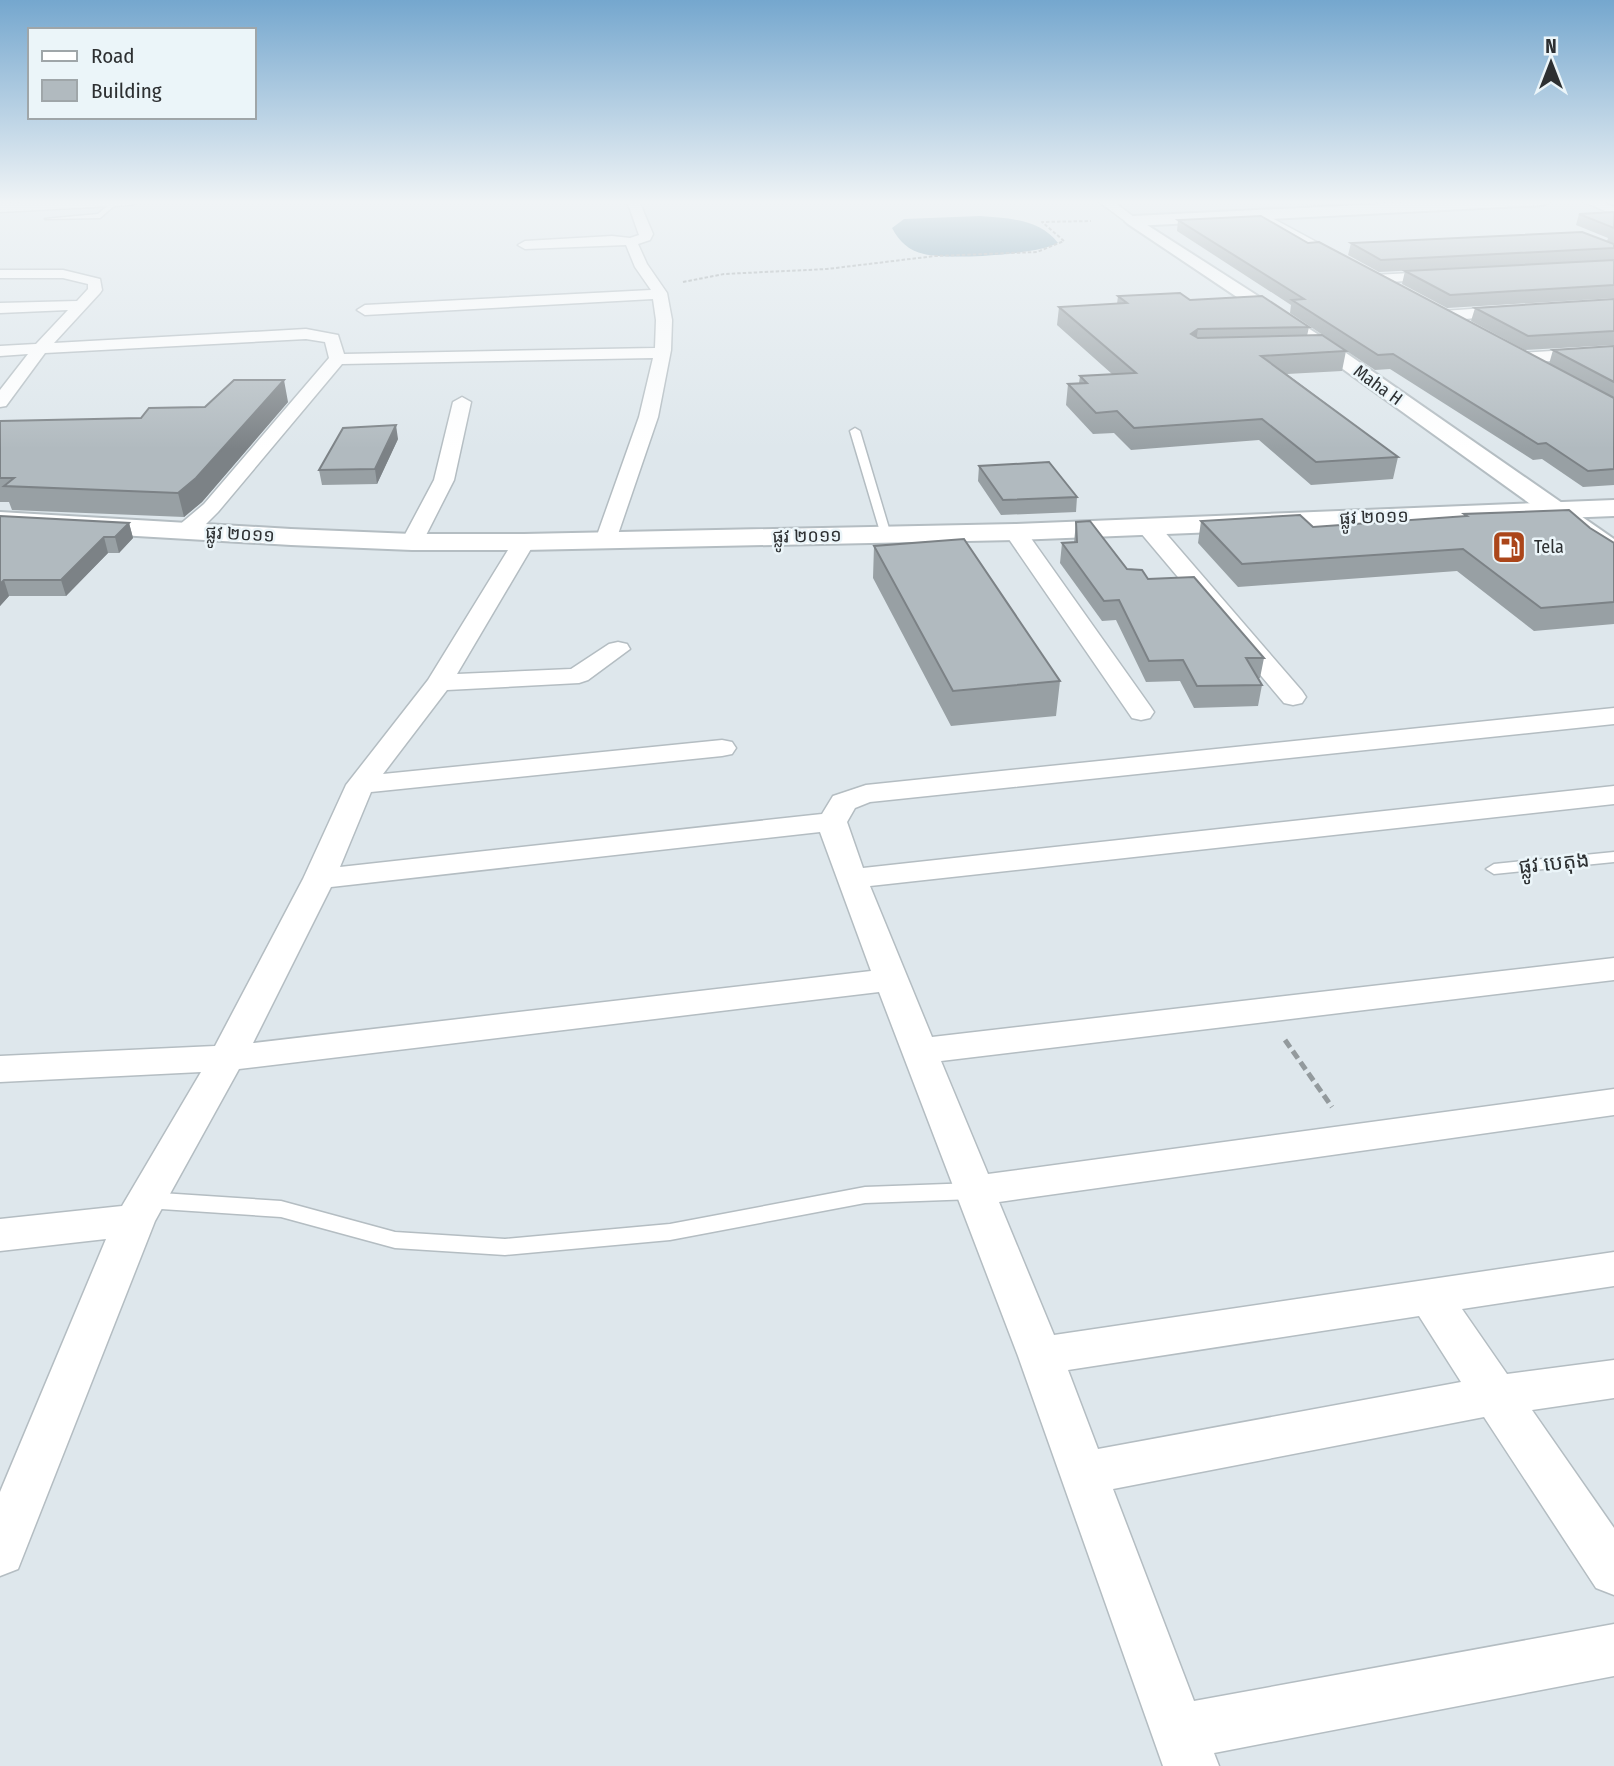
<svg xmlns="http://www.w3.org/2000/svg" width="1614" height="1766" font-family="'Fira Sans Condensed','Noto Sans Khmer',sans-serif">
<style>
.water{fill:#6993a8}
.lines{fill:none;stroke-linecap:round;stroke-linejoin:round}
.service-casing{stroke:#b4bdc2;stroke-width:3}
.minor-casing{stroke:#b4bdc2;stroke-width:3}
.tertiary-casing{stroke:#b4bdc2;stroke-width:4}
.secondary-casing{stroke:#b4bdc2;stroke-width:4}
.path-far1{stroke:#939a9d;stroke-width:2;stroke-dasharray:3.5 2;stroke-linecap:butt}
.path{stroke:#939a9d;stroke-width:5;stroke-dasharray:9 4.5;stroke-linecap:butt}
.service{fill:#fff;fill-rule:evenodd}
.minor{fill:#fff;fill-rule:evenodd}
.tertiary{fill:#fff;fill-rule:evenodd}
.secondary{fill:#fff;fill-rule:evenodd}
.wall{fill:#98a0a4}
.shaded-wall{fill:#7c8286}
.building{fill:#b1babf;stroke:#7c8286;stroke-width:2}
.labels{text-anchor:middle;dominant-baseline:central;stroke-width:5;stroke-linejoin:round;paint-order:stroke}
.far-street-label{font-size:18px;fill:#2d3032;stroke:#ebf5f9}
.far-poi-label{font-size:18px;fill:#2d3032;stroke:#ebf5f9;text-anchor:start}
.street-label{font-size:21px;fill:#2d3032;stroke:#ebf5f9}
</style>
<rect width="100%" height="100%" fill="#dee7ec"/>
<!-- water -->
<path class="water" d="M980 216C1008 218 1040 219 1058 243 1036 255 950 260 924 254 909 251 899 241 892 228L904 219Z"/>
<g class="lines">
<!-- service casing -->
<g class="service-casing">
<path id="service" d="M111 203 116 204 100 218 45 219 98 214Z
M855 428 860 431 891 535 890 537 881 535 850 431Z
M1614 852V862L1494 874 1486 869 1494 864Z
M974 1183 981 1186 984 1191 981 1196 974 1199 865 1203 670 1240 505 1255 395 1248 281 1217 146 1208 139 1205 136 1200 139 1195 146 1192 281 1201 395 1232 505 1239 670 1224 865 1187Z"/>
</g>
<!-- minor casing -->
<g class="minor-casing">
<path id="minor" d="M56 201H137L131 205 0 212V204Z
M627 201H639L653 234 650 240 638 244 647 264 667 293 672 320 671 350 658 417 614 546H598L595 541 639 417 653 358 342 364 218 512 194 536H178L175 531 178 526 204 504 329 358 325 342 306 339 45 353 6 406 0 407V390L28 354 0 356V346L36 344 68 310 0 313V303L77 301 88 289V284L63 278H0V270H63L100 279 102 290 100 293 54 343 306 329 338 335 344 354 655 348 656 320 653 299 365 315 357 310 365 305 651 290 635 267 626 245 525 249 518 245 525 241 612 236 630 238 639 235Z
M1098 201H1113L1139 221 1133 225 1129 224Z
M1582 201H1600L1614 207V215Z
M1257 210 1350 260 1352 263 1350 266H1340L1253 217 1251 214Z
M1446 271 1451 272V278L1375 283 1368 279 1375 275Z
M1515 306 1520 308 1523 311 1520 314 1443 321 1435 316 1443 311Z
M1614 347V357L1522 363 1514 358 1522 353Z
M462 397 471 402 454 480 420 547H404L401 542 434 480 453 402Z
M1148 521 1156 522 1302 691 1306 697 1302 703 1293 705 1284 703 1140 532 1137 527 1140 522Z
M1015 526 1023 527 1150 706 1154 712 1150 718 1141 720 1132 718 1004 532 1007 527Z
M524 535 532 537 535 542 457 674 571 669 609 644 618 642 627 644 630 649 588 680 579 683 447 690 383 774 722 740 732 742 736 748 732 754 722 756 371 792 340 867 822 814 833 796 866 785 1614 708V724L870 802 855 808 847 822 863 868 1614 786V804L870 886 932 1037 1614 958V980L941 1061 988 1174 1614 1089V1115L999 1202 1054 1335 1614 1252V1286L1462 1309 1507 1374 1614 1360V1398L1532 1410 1614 1528V1595L1596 1588 1484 1417 1113 1489 1194 1701 1614 1624V1676L1214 1753 1219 1766H1163L1018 1356 879 992 239 1069 155 1221 18 1569 0 1576V1492L106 1239 0 1251V1219L122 1206 201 1072 0 1082V1056L215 1046 303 879 346 785 428 680 513 542 516 537ZM820 832 871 971 253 1043 331 887ZM1419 1316 1461 1382 1098 1449 1068 1370Z"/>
</g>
<!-- tertiary casing -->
<g class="tertiary-casing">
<path id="tertiary" d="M1133 216 1336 346 1614 539V559L1604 557 1322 354 1128 224 1125 221 1128 218Z"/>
</g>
<!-- secondary casing -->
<g class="secondary-casing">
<path id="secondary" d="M1444 201H1550L1543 205 1133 226 1125 221 1133 216Z
M1614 500V516L1015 540 524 550H412L291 545 0 528V512L291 529 412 534H524L1015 524Z"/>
</g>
<!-- path-far1 -->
<path class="path-far1" d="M683 282 724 274 827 269 935 256 1037 252 1064 241 1042 222 1091 221"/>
<!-- path -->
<path class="path" d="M1285 1040 1332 1107"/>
<!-- service -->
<use href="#service" class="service"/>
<!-- minor -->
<use href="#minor" class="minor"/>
<!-- tertiary -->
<use href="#tertiary" class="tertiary"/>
<!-- secondary -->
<use href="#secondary" class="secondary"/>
</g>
<!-- wall -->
<path class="wall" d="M1614 212V244L1607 241 1608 238 1576 225 1579 214Z
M1178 220 1308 243 1549 364 1553 350 1614 346V485L1583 487 1542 459 1533 460 1390 369 1375 370 1290 313 1291 305 1177 231Z
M1351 243 1614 244V260L1379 272 1348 255Z
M1614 260V298L1447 308 1402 284 1405 271Z
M1118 296 1190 300 1309 327 1307 336 1346 351 1342 371 1287 374 1398 457 1393 479 1311 485 1259 440 1131 450 1114 433 1093 434 1066 405 1068 384 1079 383 1080 376 1112 374 1057 325 1059 307 1117 304Z
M1614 299V345L1525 350 1471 321 1475 308Z
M288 402 202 502 184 517 12 510 9 502H0V421L141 418 205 407Z
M398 439 377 484 322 485 319 470Z
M979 466 1077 497 1076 512 1001 515 978 481Z
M1464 514 1590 528 1614 543V624L1534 631 1457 571 1238 587 1198 543 1201 521 1313 527 1464 516Z
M0 516 129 523 133 538 119 553H108L66 596H9L0 606Z
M1076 522 1127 569 1148 579 1264 658 1260 678 1258 679 1262 685 1258 706 1194 708 1180 681 1146 682 1116 620 1102 621 1060 563 1062 543H1074Z
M874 546 1060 681 1056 716 951 726 873 578Z"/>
<!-- shaded-wall -->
<path class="shaded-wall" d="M1198 329 1195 348 1191 334Z
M284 380 288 402 202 502 184 517 178 493Z
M396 425 398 439 377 484 375 469Z
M129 523 133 538 119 553 115 537Z
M104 537 108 553 66 596 61 580Z
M4 580 9 596 0 606V584Z"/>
<!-- building -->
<path class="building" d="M1614 212V228L1579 214Z
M1261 216 1308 243 1319 242 1614 398V469L1588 471 1546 443 1538 444 1393 354 1378 355 1292 300 1304 299 1178 220Z
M1582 232 1614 244V248L1381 260 1351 243Z
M1614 260V285L1450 295 1405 271Z
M1180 293 1190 300 1262 296 1309 327 1198 329 1191 334 1198 338 1322 335 1346 351 1261 356 1398 457 1316 462 1262 419 1134 428 1117 411 1096 413 1068 384 1087 383 1080 376 1136 373 1059 307 1127 303 1118 296Z
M1614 299V331L1528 336 1475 308Z
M1614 346V382L1553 350Z
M234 380H284L196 478 178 493 4 486 14 478H0V421L141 418 149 408 205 407Z
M396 425 375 469 319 470 343 428Z
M1049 462 1077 497 1003 500 979 466Z
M1569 510 1590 528 1614 543V602L1541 608 1463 549 1242 564 1201 521 1300 515 1313 527 1467 516 1464 514Z
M0 516 129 523 115 537H104L61 580H4L0 584Z
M1090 521 1127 569 1142 570 1148 579 1194 577 1264 658H1246L1262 685 1197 686 1183 660 1149 661 1119 600 1104 601 1062 543 1077 542 1076 522Z
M964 539 1060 681 953 691 874 546Z"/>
<!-- sky -->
<linearGradient id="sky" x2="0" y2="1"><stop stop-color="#75a7ce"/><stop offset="0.45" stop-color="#f0f4f6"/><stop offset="1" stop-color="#f0f4f6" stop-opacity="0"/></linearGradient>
<rect width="1614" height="449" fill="url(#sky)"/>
<!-- icons -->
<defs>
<g id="fuel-square" transform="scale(1.75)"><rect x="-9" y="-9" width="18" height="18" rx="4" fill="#ab461a" stroke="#ebf5f9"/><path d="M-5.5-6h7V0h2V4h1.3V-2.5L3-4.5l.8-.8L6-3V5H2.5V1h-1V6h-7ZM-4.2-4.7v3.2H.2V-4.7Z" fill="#fff"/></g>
</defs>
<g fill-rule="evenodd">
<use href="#fuel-square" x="1509" y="547"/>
</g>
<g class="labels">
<!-- far-street labels -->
<g class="far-street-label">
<text transform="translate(1378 385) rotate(36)">Maha H</text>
<text transform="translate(1374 517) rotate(-2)">ផ្លូវ ២០១១</text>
<text transform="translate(240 534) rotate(3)">ផ្លូវ ២០១១</text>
<text transform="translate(807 536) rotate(-1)">ផ្លូវ ២០១១</text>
</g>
<!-- far-poi labels -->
<g class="far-poi-label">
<text x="1534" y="547">Tela</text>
</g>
<!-- street labels -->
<g class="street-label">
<text transform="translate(1554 863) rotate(-6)">ផ្លូវ បេតុង</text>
</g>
</g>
<!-- legend -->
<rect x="28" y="28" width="228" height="91" fill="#ebf5f9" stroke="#9fa6a9" stroke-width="2"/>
<rect x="42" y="51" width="35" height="10" fill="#ffffff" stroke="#9fa6a9" stroke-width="2"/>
<text x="91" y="63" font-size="21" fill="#2d3032">Road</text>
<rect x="42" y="80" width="35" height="21" fill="#b1babf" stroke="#9fa6a9" stroke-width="2"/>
<text x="91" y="98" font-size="21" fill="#2d3032">Building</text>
<!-- north arrow -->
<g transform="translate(1551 63)" stroke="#ebf5f9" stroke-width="5" paint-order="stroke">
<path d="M0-5L12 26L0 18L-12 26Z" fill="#2d3032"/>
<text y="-10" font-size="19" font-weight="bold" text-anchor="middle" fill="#2d3032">N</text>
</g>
</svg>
